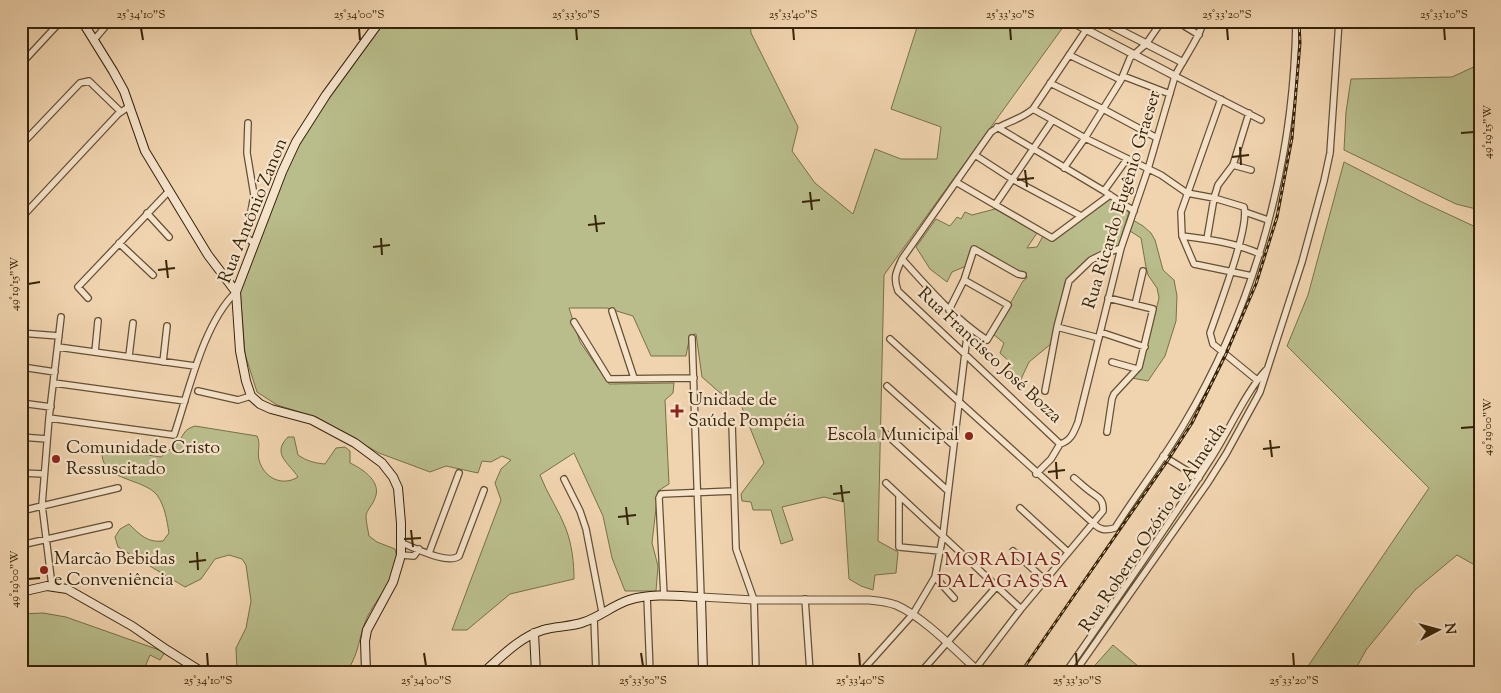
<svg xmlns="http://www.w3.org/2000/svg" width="1501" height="693" font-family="'Sorts Mill Goudy',serif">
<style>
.green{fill:#b9bd8b;stroke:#787049}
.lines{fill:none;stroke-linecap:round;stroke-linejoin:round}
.minor-casing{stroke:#655031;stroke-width:8}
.tertiary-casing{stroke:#655031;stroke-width:9}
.secondary-casing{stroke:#372407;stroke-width:10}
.minor{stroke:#f5e3cb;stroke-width:5.5}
.tertiary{stroke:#f5e3cb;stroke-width:7}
.secondary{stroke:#f5e3cb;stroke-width:8}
.rail-casing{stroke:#372407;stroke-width:3}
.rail{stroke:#f5e3cb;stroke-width:1;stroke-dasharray:4;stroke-linecap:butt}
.ticks{fill:none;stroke:#372407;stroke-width:2}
.poi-dot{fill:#8f2418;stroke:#f5e3cb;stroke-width:2}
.labels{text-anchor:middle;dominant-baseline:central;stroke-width:4.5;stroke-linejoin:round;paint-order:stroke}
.street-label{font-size:18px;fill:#372407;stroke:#f5e3cb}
.poi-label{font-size:18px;fill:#372407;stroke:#f5e3cb;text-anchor:start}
.neighbourhood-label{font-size:19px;letter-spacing:1px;fill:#7a1f14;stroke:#f5e3cb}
.neatline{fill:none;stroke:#372407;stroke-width:2}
.ticks-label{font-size:12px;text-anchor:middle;fill:#372407}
</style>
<rect width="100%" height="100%" fill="#f0d4af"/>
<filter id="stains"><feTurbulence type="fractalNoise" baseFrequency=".004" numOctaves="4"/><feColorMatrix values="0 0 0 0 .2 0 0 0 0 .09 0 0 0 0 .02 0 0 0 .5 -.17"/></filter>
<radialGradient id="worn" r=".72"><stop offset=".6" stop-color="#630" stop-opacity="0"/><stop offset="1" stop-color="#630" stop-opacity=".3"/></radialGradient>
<!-- green -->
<path class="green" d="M384 21H750L751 33 798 127 792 151 815 183 853 214 875 149 901 159H937L941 127 891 109 919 21H1062L1066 23 884 275 878 541 898 552 896 573 875 575 873 590 861 586 849 579 844 502 824 497 782 507 793 540 781 544 771 510H753L751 502 742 501 741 494 764 463 741 405 719 392 702 377 696 334 690 335 686 356H651L633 316 607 308H569L580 342 609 384 674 383 673 393 665 400 669 484 658 491 652 543 658 566 656 591H625L612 558 603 516 574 453 540 475C547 494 559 510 566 529 572 545 574 563 574 579L510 594 467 630H452L501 500 495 483 501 469 511 460 502 456 491 462 482 461 478 473 446 466 430 472 379 453 316 417 277 405 257 392 245 354 240 290 293 152 327 98Z
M1480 64V210L1456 204 1344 150 1346 112 1351 79 1452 77Z
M1344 162 1422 202 1480 229V568L1457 555 1415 590 1366 650 1354 672H1304L1429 488 1287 346 1308 295Z
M1110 198 1129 212 1118 247C1098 256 1078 264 1065 282L1052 343 1029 362 1022 377 1020 385 1006 372 1012 364 1000 353 1004 343 993 334 1023 281 1027 278 1026 273H1019L973 246 966 266 952 272 947 282 930 269 916 247 936 219 950 226 957 217 961 219 965 212 972 215 995 209 1037 233 1027 248 1037 247 1043 236 1051 240Z
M1133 220 1143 226 1151 233 1155 240 1163 270 1174 280 1177 296 1176 321 1165 356 1148 381 1132 378 1142 366 1159 298 1157 288 1148 275 1146 267 1141 238 1130 231Z
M195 426 257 436C261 443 257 452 259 460 264 478 282 487 298 477 289 463 271 454 288 437H294L298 455C307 461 314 463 325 464L336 448 345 447 350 451V463C363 469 382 482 375 498 373 505 367 509 366 516 366 522 368 530 369 536L377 542 395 549C403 574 375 598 366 620 359 637 359 652 349 668L339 672H237L236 648 246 628 251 601 246 565 242 559 229 555 215 559 201 579 185 587 118 547 115 537 120 529 129 524C140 535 148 543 163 541L169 533C167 521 165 506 157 495 143 478 104 481 102 455 114 448 146 455 161 457 166 452 172 448 177 443 185 435 182 430 195 426Z
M43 613 66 617 165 652 160 660 150 655 143 672H21V614Z
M1113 645 1145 672H1089Z"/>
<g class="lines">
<!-- minor casing -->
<g class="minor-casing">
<path id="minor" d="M354 21C364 25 369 25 379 21
M1168 21 1181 24 1199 35
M94 40 110 21
M1069 55 1121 80
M21 64 61 21
M1123 76 1170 94
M1175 76 1261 120
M1050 83 1103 109 1157 138
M1221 99 1181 212 1182 236 1194 264 1252 276
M1033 109 1085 138 1161 175 1187 193 1214 198 1244 207C1250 227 1218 309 1210 333L1213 344 1257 380
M248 123 247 153 254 195 247 234V238L255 244
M997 127 1104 191 1134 211
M21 145 80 83 89 81 121 112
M975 155 1012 179 1081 216
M1233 165 1251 170
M1064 168 1085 138 1121 80 1130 58 1146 44 1162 21
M956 182 1052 238 1110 195
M1104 191 1127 159
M995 205 1052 121
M1245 212 1268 220
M147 213 169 237
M21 218 118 114 130 106
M1182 236C1208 239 1236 243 1260 254
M1207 239 1214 198 1218 185 1233 165 1249 113
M119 243 153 275
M902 259C928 288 954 318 987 340L1008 305 964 280
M88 298 78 287 169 191
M1135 305 1143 271
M949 310 964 280 974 249 1018 274 1023 275
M612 311 634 378
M574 322 609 379 694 378
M1057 327 1099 338
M1100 332 1145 347
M21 333 59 336
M692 338 701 597
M890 339 1093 523C1100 530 1105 531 1115 528 1137 493 1163 460 1184 424 1256 303 1294 162 1296 21
M58 347 195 366
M95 352 98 321
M129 356 133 323
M163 362 167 326
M1112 362 1137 369
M22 367 55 372
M54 383 185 401
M887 386 953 445
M198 391 238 400 251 396
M1045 391 1057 327 1069 281 1091 260 1101 255 1121 248
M21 403 51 407
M49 418 174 435C189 391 203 324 236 292
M696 424 732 423 736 549 754 600 756 672
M1107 432 1112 399 1114 394 1139 367 1153 309 1108 298
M886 434 947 490
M21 437 47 439
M1060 444 898 291C893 278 896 272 902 259L991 132C1004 122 1019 121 1033 109L1092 21
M1060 444C1071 441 1074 432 1078 422L1121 248 1148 169 1175 76C1181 63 1203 32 1203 21
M1163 456 1199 478
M21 473 44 474
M1036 474 1051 459 1060 444
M564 479 580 511 586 529 602 612
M886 483 1021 609
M899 496V547L940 551
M1020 508 1068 552
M21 511 118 488
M402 543C415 548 448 565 459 556L484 490
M21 545 109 525
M1013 551 1045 580
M429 553 459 473
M401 555 414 556 419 549
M935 577 954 598
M52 586 42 505 49 418 61 317
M647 596 650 672
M664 596 659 498 661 494 734 491
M805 599 810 672
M594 618 596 672
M861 672 913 614 935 577 943 535 968 328
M921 672 997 586
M973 672 1021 609 1103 511C1104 497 1096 497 1087 489 1083 486 1079 482 1074 478
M1066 672C1115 602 1164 532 1210 460 1228 433 1245 393 1266 370
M1075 672 1207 484 1226 454 1260 392 1302 262 1324 181 1330 153 1339 21"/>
</g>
<!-- tertiary casing -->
<g class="tertiary-casing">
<path id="tertiary" d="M1070 21 1175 76
M1102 21 1182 62
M701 597 754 600H869C879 601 888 602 896 605 922 616 955 650 976 669"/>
</g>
<!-- secondary casing -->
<g class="secondary-casing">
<path id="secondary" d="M82 21 113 71 124 91 145 151 208 255 236 292
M21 592 47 586 67 589 132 626 167 650 202 672
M534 633 536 672
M366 672 365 641 367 630 393 582 401 555V523L398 488 393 477 382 463 355 443 312 420 271 409 260 404 251 396 246 381 240 351 236 292 282 172 296 142 326 95 380 21
M484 672C502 656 520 637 543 630 556 626 571 627 584 622 600 617 613 605 629 600 652 593 677 596 701 597L703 672"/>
</g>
<!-- minor -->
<use href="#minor" class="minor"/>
<!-- tertiary -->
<use href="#tertiary" class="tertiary"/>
<!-- secondary -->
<use href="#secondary" class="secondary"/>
<!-- rail casing -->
<g class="rail-casing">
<path id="rail" d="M1021 672 1168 460 1192 423 1226 354 1256 284 1277 217 1292 138 1300 43 1299 21"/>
</g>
<!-- rail -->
<use href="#rail" class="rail"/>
</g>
<!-- ticks -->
<path class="ticks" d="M141 28 143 40M359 28 360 40M576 28 577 40M793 28 794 40M1010 28 1011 40M1227 28 1228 40M1444 28 1445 40M1461 133 1474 132M1240 147 1241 165M1232 157 1249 155M1025 170 1027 187M1017 180 1034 178M810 192 812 210M802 202 820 200M595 215 597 232M588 225 605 223M381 238 382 255M373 247 390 245M166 260 168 278M158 270 175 268M28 284 40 282M1461 428 1474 427M1270 440 1272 457M1263 449 1280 447M1056 462 1057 479M1048 472 1065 470M841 485 843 502M833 494 850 492M626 507 628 525M618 517 636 515M411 530 413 547M404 539 421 538M197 552 198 570M189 562 206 560M28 579 40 578M207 653 208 666M424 653 426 666M641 653 643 666M859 653 860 666M1076 653 1077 666M1293 653 1294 666"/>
<!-- markers -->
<g class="poi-dot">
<path d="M674.5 403.5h5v5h5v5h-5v5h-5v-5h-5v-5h5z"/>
<circle cx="969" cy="436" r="5"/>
<circle cx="56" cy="459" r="5"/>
<circle cx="44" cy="570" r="5"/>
</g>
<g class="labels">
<!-- street labels -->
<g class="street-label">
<text transform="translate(1123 200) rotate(-73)">Rua Ricardo Eugênio Graeser</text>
<text transform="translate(254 211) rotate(-68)">Rua Antônio Zanon</text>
<text transform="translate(989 356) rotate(43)">Rua Francisco José Bozza</text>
<text transform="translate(1154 528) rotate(-56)">Rua Roberto Ozório de Almeida</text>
</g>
<!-- poi labels -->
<g class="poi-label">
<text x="688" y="401">Unidade de<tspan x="688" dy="21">Saúde Pompéia</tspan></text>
<text x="959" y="436" text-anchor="end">Escola Municipal</text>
<text x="66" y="449">Comunidade Cristo<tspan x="66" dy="21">Ressuscitado</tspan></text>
<text x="54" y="560">Marcão Bebidas<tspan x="54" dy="21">e Conveniência</tspan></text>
</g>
<!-- neighbourhood labels -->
<g class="neighbourhood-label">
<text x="1003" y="560">MORADIAS<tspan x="1003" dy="22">DALAGASSA</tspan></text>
</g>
</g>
<!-- margin -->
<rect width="1501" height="693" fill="none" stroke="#f0d4af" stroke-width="55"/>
<!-- north arrow -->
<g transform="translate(1438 630) rotate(84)" stroke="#f5e3cb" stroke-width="4" paint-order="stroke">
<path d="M0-4L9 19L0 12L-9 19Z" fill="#372407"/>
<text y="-8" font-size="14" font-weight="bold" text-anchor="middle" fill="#372407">N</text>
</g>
<rect x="28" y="28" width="1446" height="638" class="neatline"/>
<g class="ticks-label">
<text x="141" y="18">25°34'10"S</text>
<text x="359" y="18">25°34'00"S</text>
<text x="576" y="18">25°33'50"S</text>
<text x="793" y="18">25°33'40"S</text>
<text x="1010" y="18">25°33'30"S</text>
<text x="1227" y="18">25°33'20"S</text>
<text x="1444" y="18">25°33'10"S</text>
<text transform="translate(1487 132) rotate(-90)" y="4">49°19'15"W</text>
<text transform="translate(14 284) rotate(-90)" y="4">49°19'15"W</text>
<text transform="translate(1487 427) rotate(-90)" y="4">49°19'00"W</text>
<text transform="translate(14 579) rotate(-90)" y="4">49°19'00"W</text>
<text x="208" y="684">25°34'10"S</text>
<text x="426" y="684">25°34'00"S</text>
<text x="643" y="684">25°33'50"S</text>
<text x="860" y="684">25°33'40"S</text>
<text x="1077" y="684">25°33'30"S</text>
<text x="1294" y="684">25°33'20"S</text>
</g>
<rect width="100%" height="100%" filter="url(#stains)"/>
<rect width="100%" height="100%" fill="url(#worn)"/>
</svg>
